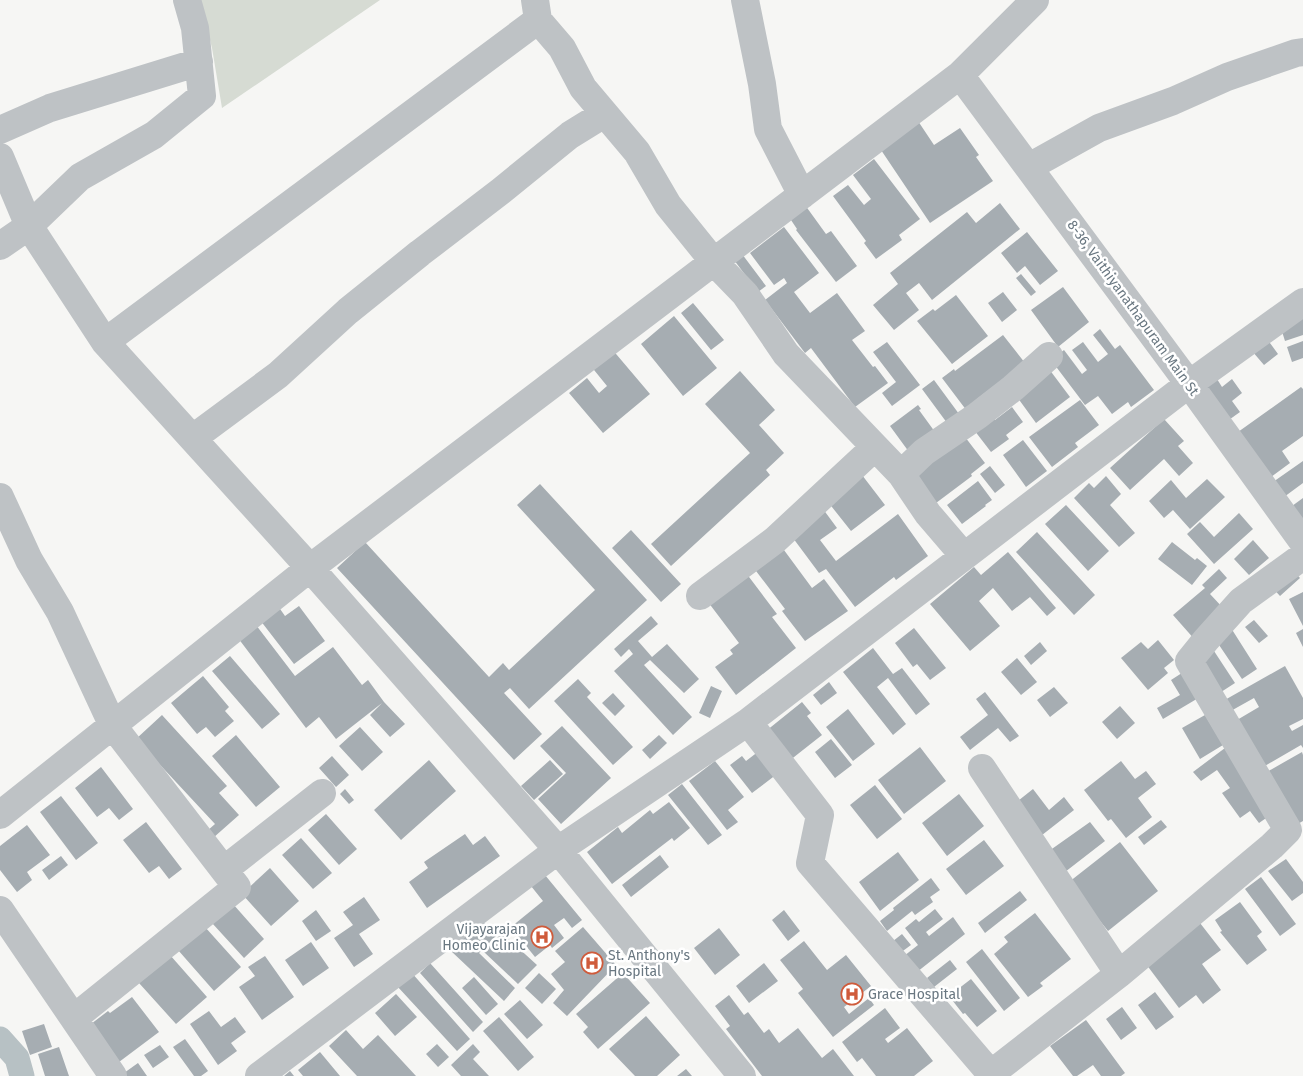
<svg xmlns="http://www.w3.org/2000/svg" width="1303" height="1076" font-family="'Fira Sans',sans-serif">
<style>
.green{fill:#d6dbd3}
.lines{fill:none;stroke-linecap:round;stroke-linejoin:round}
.canal{stroke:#b7c1c4;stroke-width:25}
.building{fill:#a6adb2}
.street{stroke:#bec2c5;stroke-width:28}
.labels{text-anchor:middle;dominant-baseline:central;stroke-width:5;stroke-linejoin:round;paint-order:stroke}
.street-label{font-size:14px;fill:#697781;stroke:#fff}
.poi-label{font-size:14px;fill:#697781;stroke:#fff;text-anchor:start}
</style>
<rect width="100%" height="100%" fill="#f6f6f4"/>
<!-- green -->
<path class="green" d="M200 0H380L222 108 212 48Z"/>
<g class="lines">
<!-- canal -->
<path class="canal" d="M0 1039 17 1058 22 1076"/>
</g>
<!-- building -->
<path class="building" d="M918 121 934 145 960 128 979 155 976 157 993 181 930 223 879 147Z
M874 159 920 219 899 235 902 240 876 259 864 243 866 241 833 196 848 185 864 205 871 199 853 175Z
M1000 203 1020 229 932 300 919 283 906 293 919 310 894 330 873 305 898 284 890 273 967 212 976 223Z
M805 205 826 234 831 231 857 266 836 282 796 230 797 229 789 217Z
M784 227 819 273 794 292 810 313 837 293 865 331 852 340 873 367 875 366 888 383 855 407 811 348 805 353 765 300 787 283 784 278 774 285 750 253Z
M1027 232 1058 271 1040 285 1025 266 1017 273 1001 253Z
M739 250 766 286 758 292 731 256Z
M1021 274 1036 292 1031 296 1016 278Z
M1063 287 1089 322 1058 347 1031 310Z
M1003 292 1017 310 1002 322 988 303Z
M956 295 988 336 952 364 917 321 933 309 935 311Z
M693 303 724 340 711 350 681 313Z
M1303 314V335L1285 341 1279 322Z
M674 316 717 368 683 396 641 344Z
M1100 329 1115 349 1120 345 1154 390 1131 407 1128 402 1112 414 1098 396 1085 405 1051 360 1064 350 1082 374 1087 370 1072 350 1083 342 1098 362 1108 354 1093 335Z
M1003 335 1025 363 977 399 982 406 970 415 942 378 954 369 955 371Z
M1267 339 1278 354 1264 365 1252 351Z
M1303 341V358L1292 362 1287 347Z
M887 342 920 385 892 406 882 393 896 382 873 352Z
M611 348 650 394 603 433 569 393 587 378 599 393 607 386 590 365Z
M1049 369 1070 397 1036 423 1015 394Z
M740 371 775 410 759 425 784 453 766 470 770 475 671 566 651 544 750 453 705 404Z
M1217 379 1222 387 1232 379 1242 393 1232 401 1240 412 1226 422 1203 389Z
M934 380 962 418 950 427 922 389Z
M1301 387 1303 389V436L1282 451 1290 463 1271 477 1238 432Z
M1080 400 1099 425 1075 443 1078 447 1052 467 1029 437Z
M918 405 921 409 919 410 935 432 909 452 890 426Z
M1012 407 1023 422 1006 435 1009 439 991 452 971 426 989 412 995 420Z
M1164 419 1184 441 1178 446 1193 463 1179 476 1164 459 1130 490 1110 468Z
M962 433 985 463 971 474 972 476 932 506 908 474Z
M1023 440 1047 471 1026 487 1003 455Z
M1303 461V483L1284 497 1273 482Z
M990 466 1005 485 995 493 980 474Z
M862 475 885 505 851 531 828 502Z
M1106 476 1121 494 1110 505 1135 533 1119 547 1074 498 1089 483 1094 488Z
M1207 479 1225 497 1190 529 1173 510 1164 518 1149 501 1171 480 1186 498Z
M978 481 992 500 985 505 986 506 962 524 947 505Z
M540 484 647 600 529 709 510 688 504 693 542 734 514 760 337 568 365 542 489 677 503 663 509 670 595 590 517 505Z
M1303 498V521L1292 506Z
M1066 505 1109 551 1088 571 1045 524Z
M823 509 837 528 820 540 836 561 898 514 928 556 896 580 894 577 855 607 826 569 819 573 790 534Z
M1239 513 1253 529 1214 564 1187 534 1200 522 1214 537Z
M631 530 681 584 661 602 612 548Z
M1037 532 1095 595 1074 615 1016 552Z
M1253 540 1269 558 1249 575 1234 559Z
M1172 542 1195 560 1197 558 1207 566 1192 585 1158 559Z
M781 546 812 588 824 579 848 611 805 641 782 611 785 609 753 567Z
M1008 552 1056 608 1047 616 1030 597 1012 611 993 588 979 601 1000 626 970 651 930 604 974 567 981 575Z
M1291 568 1300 578 1280 596 1270 585Z
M743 569 777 614 772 617 796 648 736 695 715 667 733 654 730 650 739 643 705 598Z
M1219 569 1227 578 1210 594 1224 609 1196 641 1173 615 1205 588 1202 585Z
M1303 592V626L1289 599Z
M278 606 285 616 299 606 325 641 294 664 260 620Z
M651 616 658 624 638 641 652 657 667 644 699 679 684 693 650 660 644 665 692 717 673 735 614 671 633 654 629 649 621 657 614 649Z
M1254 620 1268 636 1259 643 1245 627Z
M256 625 295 676 333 647 362 685 368 680 384 702 405 724 390 737 370 715 382 703 336 739 319 717 306 728 238 638Z
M914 628 946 668 930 680 917 664 913 667 895 643Z
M1231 628 1257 669 1242 679 1215 639Z
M1303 629V647L1296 633Z
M1158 640 1174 660 1164 668 1168 673 1148 690 1121 658 1141 642 1148 649Z
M1040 642 1047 651 1031 665 1024 656Z
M873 648 893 674 902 668 930 704 916 715 888 678 877 687 906 724 893 735 843 672Z
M1214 651 1235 683 1218 694 1197 662Z
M230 656 280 714 262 729 212 671Z
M1017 658 1037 682 1021 695 1001 672Z
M1285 666 1303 698V719L1289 726 1292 731 1303 725V748L1301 745 1263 767 1237 720 1259 707 1254 698 1229 712 1223 701Z
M1185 671 1200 697 1163 719 1157 708 1180 695 1171 680Z
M203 676 229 707 225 711 234 721 215 737 206 727 197 734 171 703Z
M578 679 591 693 587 697 633 747 613 765 554 701Z
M829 682 837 693 821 705 813 695Z
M711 686 722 691 710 718 699 713Z
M1054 687 1068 703 1050 717 1037 700Z
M985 692 1019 736 1010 742 998 728 970 750 960 737 988 715 976 699Z
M613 693 625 706 615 716 602 703Z
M802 702 811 713 807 716 822 735 789 761 766 731Z
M1120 706 1135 723 1117 739 1102 722Z
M848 709 875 744 853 761 826 727Z
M162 715 227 786 219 793 239 815 213 838 207 831 215 824 136 739Z
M1205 715 1223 745 1200 759 1182 728Z
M562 726 611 778 561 824 538 799 566 773 540 746Z
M360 727 383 752 362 771 339 746Z
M236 735 280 787 256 807 212 756Z
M659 735 667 743 650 759 642 750Z
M831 739 852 765 835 778 815 752Z
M1229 745 1272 814 1259 823 1250 811 1240 818 1222 793 1230 788 1217 770 1201 781 1193 772Z
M920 747 946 781 904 814 878 780Z
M759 751 777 774 752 793 730 765 742 756 746 761Z
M1302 752 1303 755V821L1296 825 1265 773Z
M332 756 349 775 336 787 319 768Z
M429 760 456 791 401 840 374 810Z
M550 760 563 774 534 800 521 786Z
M715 761 744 797 728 810 738 822 727 830 689 781Z
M1121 761 1135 779 1146 771 1156 784 1138 798 1152 817 1126 838 1111 819 1108 821 1084 790Z
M101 767 133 809 119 820 109 808 97 817 75 788Z
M682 784 722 835 708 845 668 795Z
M875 785 902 819 877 839 850 805Z
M345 789 354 800 349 804 340 794Z
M1033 789 1049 810 1064 797 1074 810 1037 839 1009 808Z
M959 794 984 826 947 856 922 823Z
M61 796 98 843 76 860 40 812Z
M669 802 690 828 674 841 672 838 612 884 587 852 618 827 622 833 650 810 653 814Z
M326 814 357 849 339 865 308 830Z
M1161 820 1167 827 1144 845 1138 837Z
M146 822 182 869 169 879 159 866 149 873 123 840Z
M1090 822 1105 841 1065 872 1049 851Z
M27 825 50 855 27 872 32 880 17 892 0 870V846Z
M465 834 473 845 485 836 500 856 427 908 409 882 428 868 424 862Z
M301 838 332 873 313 889 282 855Z
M984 840 1004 866 966 895 946 869Z
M1120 842 1158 891 1108 931 1069 882Z
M898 852 919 880 880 911 859 882Z
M660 855 669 867 631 897 622 885Z
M61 856 68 865 49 880 42 870Z
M1286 859 1303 882V893L1292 901 1268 871Z
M270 868 299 901 271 926 242 894Z
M545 875 582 920 572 928 564 918 554 925 564 938 552 948 550 945 535 957 511 927 543 901 531 886Z
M1261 877 1296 924 1280 936 1245 889Z
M931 878 940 890 930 897 933 902 915 915 912 911 887 931 880 921 894 910 893 908Z
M1020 891 1027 900 985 933 978 923Z
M364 897 380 920 359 934 373 954 354 967 334 938 353 925 343 912Z
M1240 902 1262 932 1257 936 1267 950 1247 965 1220 932 1222 931 1215 920Z
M233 904 264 939 244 958 212 923Z
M935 909 943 919 926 932 929 936 953 917 965 934 917 972 904 956 918 945 905 928 916 919 919 922Z
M316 910 331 931 316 941 302 921Z
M784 910 800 931 788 941 772 920Z
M1035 913 1071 959 1040 983 1043 986 1028 997 994 954 1008 942 1004 937Z
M481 920 497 935 479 953 515 988 504 1001 451 951Z
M1200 923 1221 950 1202 964 1221 990 1203 1004 1196 995 1179 1008 1146 964Z
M205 927 241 967 214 991 178 950Z
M583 927 616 965 567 1016 553 1003 564 990 551 974 565 962 555 951Z
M719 928 740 955 715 975 694 948Z
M502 933 537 965 518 984 484 952Z
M902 934 911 945 896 956 888 945Z
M804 941 827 970 846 955 871 986 844 1007 849 1014 869 998 874 1005 833 1037 798 993 803 989 780 960Z
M311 942 329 968 303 986 285 960Z
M982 949 1020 998 1004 1011 966 962Z
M170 955 207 997 176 1024 139 983Z
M265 956 294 997 262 1020 239 987 255 976 248 967Z
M950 960 957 969 934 987 927 978Z
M430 963 483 1022 473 1032 420 973Z
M764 963 778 981 749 1003 736 986Z
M411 972 470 1039 457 1051 397 986Z
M539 973 556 989 542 1004 525 988Z
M623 973 650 1003 598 1049 583 1032 588 1027 576 1014Z
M474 977 498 1004 486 1015 462 988Z
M971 979 997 1011 977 1027 965 1013 963 1014 949 996Z
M1155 992 1174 1017 1156 1030 1138 1005Z
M396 994 417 1017 395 1036 375 1013Z
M729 995 744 1015 748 1012 764 1033 769 1029 779 1043 798 1028 822 1058 833 1049 854 1076H762L726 1029 730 1026 715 1006Z
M132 997 159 1032 119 1062 91 1024 108 1011 110 1013Z
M520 1000 543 1025 527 1039 504 1014Z
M1122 1007 1137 1028 1121 1040 1106 1019Z
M885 1008 900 1028 885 1039 888 1043 907 1028 933 1061 914 1076H876L862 1058 857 1062 842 1042Z
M209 1011 221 1027 235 1017 246 1032 231 1043 237 1051 218 1065 190 1024Z
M646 1016 680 1055 657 1076H635L609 1049Z
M499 1017 534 1057 518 1071 483 1031Z
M1086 1020 1125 1073 1121 1076H1101L1093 1065 1077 1076H1073L1050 1046Z
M44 1024 52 1047 30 1055 22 1031Z
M346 1030 363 1049 378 1035 416 1076H357L329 1046Z
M185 1039 208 1071 201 1076H194L173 1047Z
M437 1044 449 1057 438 1067 426 1054Z
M473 1044 480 1052 473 1059 489 1076H461L451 1065Z
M160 1045 169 1057 153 1068 144 1055Z
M59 1047 69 1076H45L38 1054Z
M320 1052 340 1076H303L298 1070Z
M138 1063 147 1076H127L124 1073Z
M686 1069 692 1076H677Z
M290 1071 294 1076H284Z"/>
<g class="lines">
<!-- street -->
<path class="street" d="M745 0 762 84 768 129 802 195
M538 20 562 48 583 88 637 152 668 205 714 262 745 294 786 354 901 474 928 514 964 556
M960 75 1189 384 1303 542
M0 130 50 108 199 62
M0 157 29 226 105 342 310 568 558 850 742 1076
M1029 167 1099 128 1173 101 1227 77 1296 53 1303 52
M0 246 29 226 80 177 154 135 202 96 195 28 187 0
M105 342 538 20 535 0
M193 438 278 375 348 311 420 253 501 191 570 135 604 114
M901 474 924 452 977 416 1013 388 1049 356
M0 497 29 560 60 612 113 726 237 887 74 1018
M700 596 775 540 875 447
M748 722 820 815 810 863 991 1074
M982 768 1119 974
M0 815 310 568 960 75 1035 0
M225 869 322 793
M0 910 113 1076
M259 1076 558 850 748 722 1189 384 1303 302
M988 1076 1119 974 1272 846 1288 830 1189 661 1206 640 1241 601 1303 556"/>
</g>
<!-- icons -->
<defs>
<g id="hospital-ring" transform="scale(1.125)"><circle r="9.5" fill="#fff" stroke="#cf5b3b" stroke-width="1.5"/><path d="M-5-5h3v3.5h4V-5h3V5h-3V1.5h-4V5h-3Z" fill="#cf5b3b"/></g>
</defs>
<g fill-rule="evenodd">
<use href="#hospital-ring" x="542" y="937"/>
<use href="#hospital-ring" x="592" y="963"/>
<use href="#hospital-ring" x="852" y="994"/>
</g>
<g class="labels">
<!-- street labels -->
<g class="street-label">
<text transform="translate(1133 308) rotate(54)">8-36, Vaithiyanathapuram Main St</text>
</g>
<!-- poi labels -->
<g class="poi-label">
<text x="526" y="929" text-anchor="end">Vijayarajan<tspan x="526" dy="16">Homeo Clinic</tspan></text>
<text x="608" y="955">St. Anthony's<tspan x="608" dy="16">Hospital</tspan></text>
<text x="868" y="994">Grace Hospital</text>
</g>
</g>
</svg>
